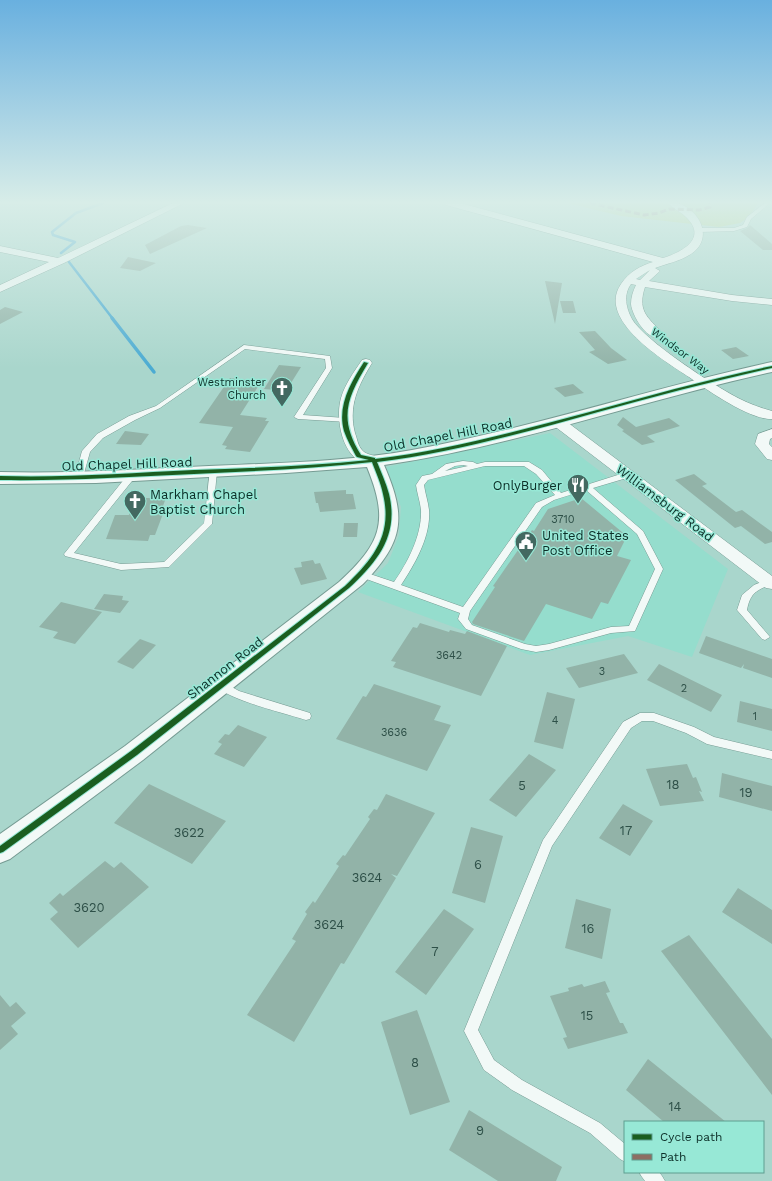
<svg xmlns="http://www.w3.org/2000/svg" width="772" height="1181" font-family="'Work Sans',sans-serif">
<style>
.built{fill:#95ddcd}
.green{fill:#b2d385}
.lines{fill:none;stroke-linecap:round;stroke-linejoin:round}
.stream-far1{stroke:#4babd2;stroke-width:2.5}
.stream{stroke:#4babd2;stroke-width:3.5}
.building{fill:#92b3a8}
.lane-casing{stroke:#769b93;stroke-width:1}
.street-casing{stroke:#769b93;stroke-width:1}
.secondary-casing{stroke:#769b93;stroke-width:2}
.lane{fill:#f2f9f7;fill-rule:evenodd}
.street{fill:#f2f9f7;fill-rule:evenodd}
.secondary{fill:#f2f9f7;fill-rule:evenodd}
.quiet{stroke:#8d6e63;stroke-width:3;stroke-dasharray:6 3;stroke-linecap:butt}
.cycleway-casing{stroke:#97e8d6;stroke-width:2}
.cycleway{fill:#1b5e20;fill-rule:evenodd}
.labels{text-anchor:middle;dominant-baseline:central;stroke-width:3;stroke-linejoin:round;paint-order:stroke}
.far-street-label{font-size:11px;fill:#0c2f28;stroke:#97e8d6}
.far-poi-label{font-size:11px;fill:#0c2f28;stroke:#97e8d6;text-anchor:end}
.number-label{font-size:11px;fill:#2e5048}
.street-label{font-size:13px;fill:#0c2f28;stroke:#97e8d6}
.poi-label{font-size:13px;fill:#0c2f28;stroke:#97e8d6;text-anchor:start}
.near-number-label{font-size:13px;fill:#2e5048}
</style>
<rect width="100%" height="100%" fill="#a9d6cc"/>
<!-- built -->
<path class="built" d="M550 433 728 569 692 657 628 636 530 655 358 592 388 563 399 535 401 507 386 467Z"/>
<!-- green -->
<path class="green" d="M567 203H758L749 217 740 223 719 227 621 216Z"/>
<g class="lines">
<!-- stream-far1 -->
<path class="stream-far1" d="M61 253 75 242 53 235 52 232 76 213 103 203
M69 262 113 319"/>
<!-- stream -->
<path class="stream" d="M112 318 154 372"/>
</g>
<!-- building -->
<path class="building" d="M188 225 207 228 150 254 145 245 181 226Z
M750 225 772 244V250H763L740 231 747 228Z
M128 257 156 263 140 271 120 268Z
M545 281 562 283 555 324Z
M560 301H573L576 313H563Z
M5 307 23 312 0 324V310Z
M595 331 611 348 627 360 608 364 589 352 595 350 579 332Z
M736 347 749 356 733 359 721 350Z
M279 365 301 367 286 391 264 389Z
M230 378 261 382 240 415 267 418 265 421H269L250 452 225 449 227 446 222 445 233 427 199 423Z
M573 384 584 393 565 397 554 388Z
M623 417 636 427 669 418 680 426 647 436 655 442 642 445 622 431 624 430 617 425Z
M125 431 149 434 141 445 116 444Z
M694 474 707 484 702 486 736 512 742 510 772 532V542L765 544 741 526 735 528 675 480Z
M346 490V494H353L356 509 320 512 318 503H316L314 492Z
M135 498H166L161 511H164L155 535H150L148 541 106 539 115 515H129Z
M581 498 622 532 628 534 617 556 631 560 608 604 601 602 592 619 546 604 524 641 473 624 472 622 495 587 493 586 532 530 534 531 548 509Z
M344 523H358L357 537H343Z
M313 560 315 564 320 563 327 579 301 585 294 568 302 567 301 562Z
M104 594 123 596 122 600 129 601 120 613 94 609Z
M61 602 102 612 75 644 53 638 58 632 39 627Z
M420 623 449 632 450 630 465 634 467 631 507 646 481 696 393 667 396 662 391 661 413 627 417 628Z
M706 636 772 659V678L743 668 744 664 741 668 699 653Z
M140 639 156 645 133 669 117 662Z
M624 654 638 673 579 688 566 668Z
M659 664 722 695 711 712 647 680Z
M374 684 441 706 434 720 451 725 427 771 336 739 363 696 366 697Z
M547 692 575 699 563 749 534 742Z
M740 701 772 709V731L737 722Z
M238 725 267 737 244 767 214 754 222 744 218 742 225 734 229 735Z
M529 754 556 770 516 817 489 800Z
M687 764 693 778 696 777 702 792 699 791 704 801 660 806 646 769Z
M722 773 772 786V811L719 797Z
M149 784 226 821 192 864 114 823Z
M386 794 435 813 397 876 391 874 396 878 344 964 341 963 294 1042 247 1015 296 941 292 939 307 914 305 912 313 901 315 903 339 866 336 864 343 855 345 856 370 819 368 817 374 809 377 810Z
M623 804 653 821 630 856 599 838Z
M471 827 503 836 485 903 452 893Z
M105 861 114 868 121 862 149 887 78 948 50 919 58 912 49 903 60 893 63 896Z
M738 888 772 910V944L722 912Z
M576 899 611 909 602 959 565 948Z
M444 909 474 929 426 995 395 972Z
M689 935 772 1039V1095L661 951Z
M605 981 610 992 606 993 620 1023H623L628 1033 568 1049 563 1038 567 1037 550 996 569 991 568 988 582 984 584 987Z
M0 995 10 1007 16 1002 26 1013 11 1026 18 1034 0 1050Z
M417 1010 450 1102 410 1115 381 1022Z
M648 1059 726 1122H664L626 1090Z
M469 1110 562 1167 556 1181H498L449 1150Z"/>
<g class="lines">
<!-- lane casing -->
<g class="lane-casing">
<path id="lane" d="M765 203H770L751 219 747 227 734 231 699 232 696 230 699 228H734L743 225 747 217Z
M244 345 330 356 332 368 303 415 345 418H348V422L298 419 294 417 326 368 325 359 245 349 160 408 135 420 103 438 90 452 83 477 82 479H76L75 477 82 451 97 434 129 416 156 406Z
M463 461 473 462 477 464 485 462H529L542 470 561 493 624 473H630L631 475 630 477 593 488 643 531 663 569 635 631 611 633 549 650 536 652 521 649 466 629 458 619 460 613 358 576 357 574 358 572 361 571 394 582C408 562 422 535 421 510 420 501 417 493 416 485L422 476 432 474 446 464ZM463 465 468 466 445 471 455 466ZM485 466H524L536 474 555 495 536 503 463 607 401 585C415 564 431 536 429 510 428 501 425 493 424 485L428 480ZM586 490 637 534 655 569 629 626 611 627 549 644 536 646 525 644 472 625 468 619 470 611 542 507 554 500Z
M210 469H213L217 471 212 524 169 567 121 570 65 556 64 554 130 472H133L137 474 136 476 74 553 121 564 164 562 204 523Z
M769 579 772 580V584C757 590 750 593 747 610L770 637 765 640 762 639 737 610 742 595 754 585Z
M221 681 239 691 310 713 311 716 310 719 306 720C288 714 224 699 216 685L217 682Z
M640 713H654L694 727 714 737 772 751V759L707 744 686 733 653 721H642L631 728 552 846 478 1030 494 1060 522 1080 600 1123 625 1144V1162L620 1159 590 1133 512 1090 484 1070 464 1031 543 840 623 722Z
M639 1172H659L662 1176 665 1181H645L642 1177Z"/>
</g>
<!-- street casing -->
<g class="street-casing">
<path id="street" d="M173 203H184L64 263 0 292V285L49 262 0 252V246L58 258Z
M445 203H460L663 258C680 253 708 239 687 218 682 212 673 209 668 203 671 203 677 202 680 204 699 211 712 235 695 251 683 261 668 263 655 268L660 271 649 281 732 295 772 299V305L732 301 645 287C636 314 651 318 664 336L662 338C648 342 632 316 631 304 631 297 633 291 636 285L631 284C623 295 626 308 632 319 645 341 716 387 740 399 750 404 761 408 772 411V419C750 420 707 390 689 377 665 361 596 320 621 284 629 272 640 266 653 262L446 205ZM650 270 640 280 636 279Z
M366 359 370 360 372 363C358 386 348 406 355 433 357 438 358 446 362 450 367 456 376 454 380 460L378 463C345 471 334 422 341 398 345 384 354 372 362 360Z
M558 418 563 419 772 576V589L766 588 553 425 551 422 553 419Z
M772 429V438L770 439 769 444 772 447V460L767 459 755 444 758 434Z"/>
</g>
<!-- secondary casing -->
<g class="secondary-casing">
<path id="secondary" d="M772 362V372C642 400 516 446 384 465 407 518 404 541 363 584L143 760 10 859 0 863V834L125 746 339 582C382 543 389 521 367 467L286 473 96 483 0 484V472C70 474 139 469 209 466 276 463 346 462 412 450 534 428 651 388 772 362Z"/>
</g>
<!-- lane -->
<use href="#lane" class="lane"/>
<!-- street -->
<use href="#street" class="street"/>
<!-- secondary -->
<use href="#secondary" class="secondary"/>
<!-- quiet -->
<path class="quiet" d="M590 203 644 215 659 213 669 209 699 210 710 207 709 203"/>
<!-- cycleway casing -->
<g class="cycleway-casing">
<path id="cycleway" d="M364 362 368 363C347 398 338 418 361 455L375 458V459C447 451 517 431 586 413 648 396 709 379 772 366V368C714 381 656 396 598 412 526 432 452 453 377 462 381 472 386 483 389 494 399 535 378 561 349 588L137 755 3 852 0 853V846L131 751 345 586C373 559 393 535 383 494 381 483 376 473 372 462 312 469 253 471 194 474 129 477 65 481 0 480V476C65 478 129 473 194 470 252 468 311 466 369 460L357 457 356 456C352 448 347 440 344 431 337 406 351 382 364 362Z"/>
</g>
<!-- cycleway -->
<use href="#cycleway" class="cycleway"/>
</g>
<!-- sky -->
<linearGradient id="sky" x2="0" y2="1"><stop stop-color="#69b0df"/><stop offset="0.55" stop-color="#d8ede8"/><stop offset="1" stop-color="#d8ede8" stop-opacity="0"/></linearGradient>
<rect width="772" height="368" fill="url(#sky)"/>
<!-- icons -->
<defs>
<g id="church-pin" transform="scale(1.15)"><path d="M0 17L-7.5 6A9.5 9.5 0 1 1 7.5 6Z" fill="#436961" stroke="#97e8d6"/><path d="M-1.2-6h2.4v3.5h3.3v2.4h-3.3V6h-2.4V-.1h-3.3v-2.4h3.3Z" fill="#fff"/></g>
<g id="restaurant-pin" transform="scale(1.15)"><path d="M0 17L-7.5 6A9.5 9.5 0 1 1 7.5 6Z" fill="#436961" stroke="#97e8d6"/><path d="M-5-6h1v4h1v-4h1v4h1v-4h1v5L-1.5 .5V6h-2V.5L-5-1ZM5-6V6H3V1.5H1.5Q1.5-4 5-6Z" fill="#fff"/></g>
<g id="civic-pin" transform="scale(1.15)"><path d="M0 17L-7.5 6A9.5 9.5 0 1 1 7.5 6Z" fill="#436961" stroke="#97e8d6"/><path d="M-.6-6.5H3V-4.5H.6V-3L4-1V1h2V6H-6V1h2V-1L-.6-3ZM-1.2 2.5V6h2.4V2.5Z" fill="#fff"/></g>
</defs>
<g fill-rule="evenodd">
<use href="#church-pin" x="282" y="388"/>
<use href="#restaurant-pin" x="578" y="485"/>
<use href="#church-pin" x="135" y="501"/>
<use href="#civic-pin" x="526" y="542"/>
</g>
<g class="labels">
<!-- far-street labels -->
<g class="far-street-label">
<text transform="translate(680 351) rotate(37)">Windsor Way</text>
</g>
<!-- far-poi labels -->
<g class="far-poi-label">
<text x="266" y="382">Westminster<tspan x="266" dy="13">Church</tspan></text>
</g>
<!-- number labels -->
<g class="number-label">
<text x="563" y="519">3710</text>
<text x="449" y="655">3642</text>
<text x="602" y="671">3</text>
<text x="684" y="688">2</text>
<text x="755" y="716">1</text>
<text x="555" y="720">4</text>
<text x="394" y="732">3636</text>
</g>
<!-- street labels -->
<g class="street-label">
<text transform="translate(448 435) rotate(-11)">Old Chapel Hill Road</text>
<text transform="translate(127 464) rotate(-2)">Old Chapel Hill Road</text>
<text transform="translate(665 503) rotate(37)">Williamsburg Road</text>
<text transform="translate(225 668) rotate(-38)">Shannon Road</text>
</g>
<!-- poi labels -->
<g class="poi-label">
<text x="562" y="485" text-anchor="end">OnlyBurger</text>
<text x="150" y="494">Markham Chapel<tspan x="150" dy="15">Baptist Church</tspan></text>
<text x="542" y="535">United States<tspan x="542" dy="15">Post Office</tspan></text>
</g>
<!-- near-number labels -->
<g class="near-number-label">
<text x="673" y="784">18</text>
<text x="522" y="785">5</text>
<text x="746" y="792">19</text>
<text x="626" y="830">17</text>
<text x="189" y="832">3622</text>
<text x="478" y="864">6</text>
<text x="367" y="877">3624</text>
<text x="89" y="907">3620</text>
<text x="329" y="924">3624</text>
<text x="588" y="928">16</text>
<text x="435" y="951">7</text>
<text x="587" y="1015">15</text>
<text x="415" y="1062">8</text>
<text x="675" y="1106">14</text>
<text x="480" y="1130">9</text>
</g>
</g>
<!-- legend -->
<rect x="624" y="1121" width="140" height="52" fill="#97e8d6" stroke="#5f9e90"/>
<rect x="632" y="1134" width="20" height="6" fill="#1b5e20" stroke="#5f9e90"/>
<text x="660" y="1141" font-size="12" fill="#0c2f28">Cycle path</text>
<rect x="632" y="1154" width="20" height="6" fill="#8d6e63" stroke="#5f9e90"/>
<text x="660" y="1161" font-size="12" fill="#0c2f28">Path</text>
</svg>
